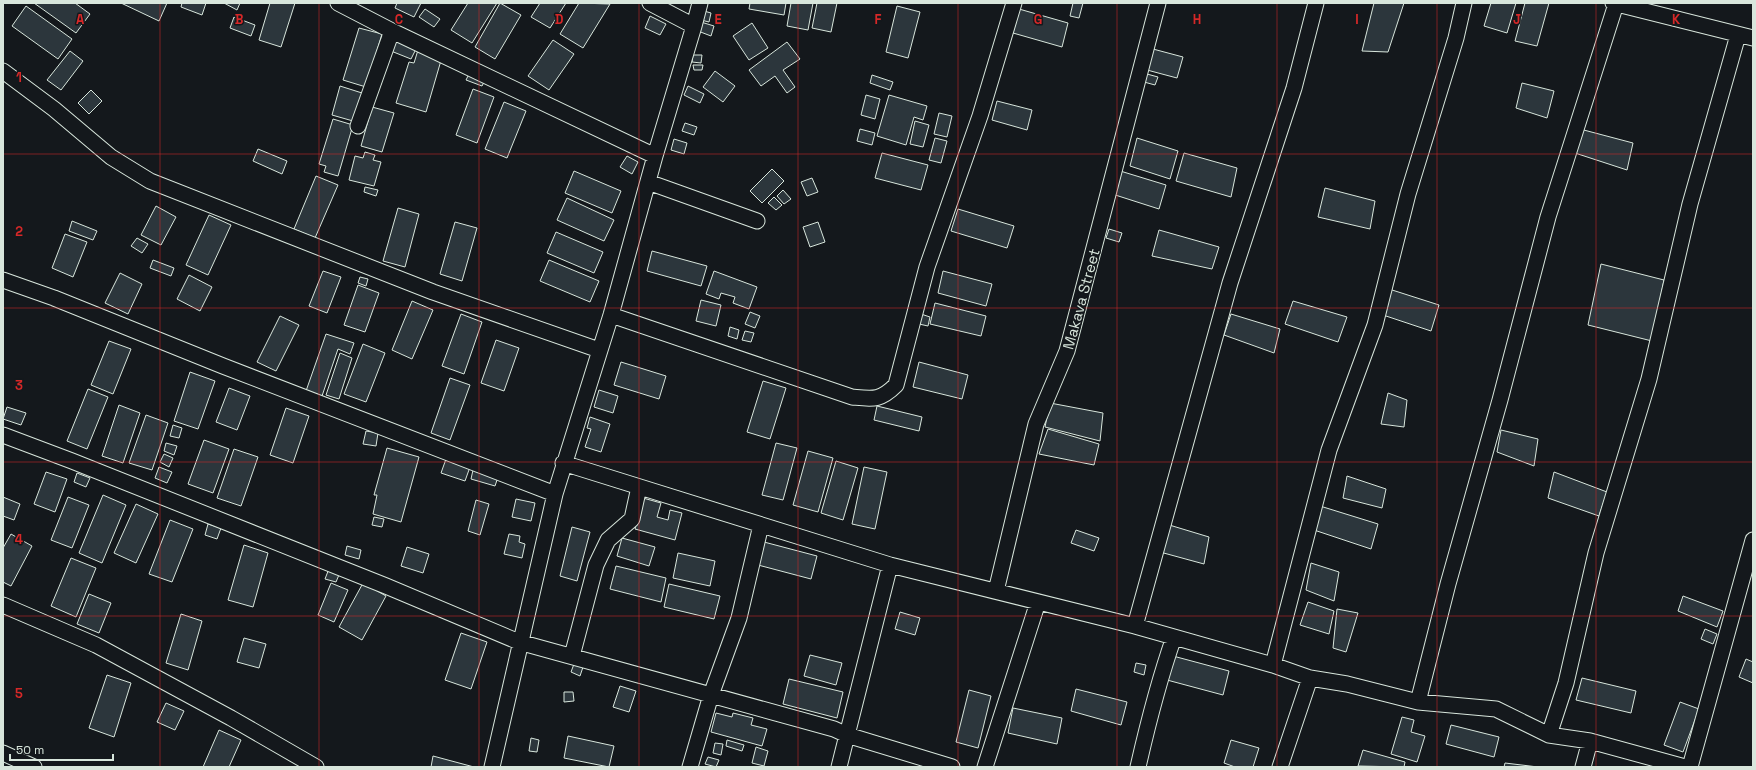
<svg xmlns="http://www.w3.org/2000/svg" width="1756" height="770" viewBox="0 0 1756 770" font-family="'Space Grotesk',sans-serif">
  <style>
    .building { fill: #2c363c; stroke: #d8e6dc }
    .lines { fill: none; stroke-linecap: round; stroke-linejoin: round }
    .minor-casing { stroke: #d8e6dc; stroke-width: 17 }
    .minor { stroke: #14181c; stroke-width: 15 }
    .grid { fill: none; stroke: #d62828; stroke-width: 1; stroke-opacity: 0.55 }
    .labels { text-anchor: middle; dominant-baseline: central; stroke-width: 3; stroke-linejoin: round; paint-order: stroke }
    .street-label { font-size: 15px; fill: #d8e6dc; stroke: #14181c }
    .grid-label { font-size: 13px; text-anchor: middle; font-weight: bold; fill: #d62828; stroke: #14181c; stroke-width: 3; stroke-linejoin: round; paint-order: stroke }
  </style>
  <rect width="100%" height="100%" fill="#14181c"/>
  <path class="building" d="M34,3H75L90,14L76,33Z
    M121,3H167L159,21Z
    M182,3H206L202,15L181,7Z
    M224,3H240L237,10Z
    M270,3H295L281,47L259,40Z
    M397,3H421L414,17L395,8Z
    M468,3H497L472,43L451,30Z
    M500,3L521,15L495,59L475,47Z
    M540,3H566L550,28L531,17Z
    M579,3L610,4L583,48L560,34Z
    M750,3H786L784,15L749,9Z
    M791,3H813L808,30L787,26Z
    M817,3H837L831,32L812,28Z
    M1073,3H1083L1079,18L1070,16Z
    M1374,3H1404L1388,52L1362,51Z
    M1491,3H1516L1507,33L1484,26Z
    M1525,3H1549L1537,46L1515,41Z
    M26,6L72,39L58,59L12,26Z
    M897,6L920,12L908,58L886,52Z
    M425,9L440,19L434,27L419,17Z
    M1019,9L1068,23L1062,47L1013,33Z
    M704,11L711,13L709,22L701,20Z
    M650,16L666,24L660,35L645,28Z
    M234,17L255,25L251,36L230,28Z
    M701,22L714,26L711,36L698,31Z
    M752,23L768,48L749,60L733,36Z
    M359,28L382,34L366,87L343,80Z
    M396,40L416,49L411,59L391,51Z
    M553,40L574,54L549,90L528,76Z
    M787,42L800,59L783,70L795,87L787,93L775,76L761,86L749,70Z
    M1153,49L1183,57L1177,78L1147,70Z
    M418,50L442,57L426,112L396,103L409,62L414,63Z
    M70,51L83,61L61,90L47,80Z
    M693,55H702L701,63L692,62Z
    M693,65H703L702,70H694Z
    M715,71L735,86L723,102L703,87Z
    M469,74L485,80L482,86L466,80Z
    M1147,74L1158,77L1155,85L1144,82Z
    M872,75L893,82L890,90L870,83Z
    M1522,83L1554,91L1547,118L1516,108Z
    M340,86L362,93L353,121L332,115Z
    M688,86L704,94L700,103L684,95Z
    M473,89L494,97L477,143L456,135Z
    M91,90L102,101L89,114L78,103Z
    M866,95L880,99L875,119L861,115Z
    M889,95L927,106L923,120L914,117L906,145L877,136Z
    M997,101L1032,110L1027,130L992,120Z
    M504,102L526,111L507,158L485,149Z
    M372,107L394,113L382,152L361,146Z
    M939,113L952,116L947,137L934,134Z
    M333,119L353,125L338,176L324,172L326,166L319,164Z
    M915,121L929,125L923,147L910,144Z
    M685,123L697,127L694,135L682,131Z
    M860,129L875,133L872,145L857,141Z
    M1580,129L1633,143L1627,170L1575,153Z
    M935,138L947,141L941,163L929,160Z
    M1137,138L1178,151L1170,179L1130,166Z
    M674,139L687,143L684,154L671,150Z
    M258,149L287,161L282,174L253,161Z
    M365,152L375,155L373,160L381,162L374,186L349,180L355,156L363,158Z
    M882,153L928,165L921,190L875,178Z
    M1184,153L1237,168L1231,197L1176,181Z
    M627,156L638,162L632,174L620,167Z
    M772,169L784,181L762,203L750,191Z
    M1117,170L1166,185L1159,209L1109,193Z
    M574,171L621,191L612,213L565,193Z
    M316,176L338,185L315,238L294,229Z
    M812,178L818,192L807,196L801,182Z
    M365,187L378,190L376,196L364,192Z
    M1325,188L1375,201L1370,229L1318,217Z
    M783,190L791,199L784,204L777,196Z
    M774,197L782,205L776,210L768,203Z
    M567,198L614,220L604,241L557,220Z
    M156,206L176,217L161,245L141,235Z
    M398,208L419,214L405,267L383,261Z
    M958,209L1014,226L1007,248L951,231Z
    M209,215L231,225L208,275L186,265Z
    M72,221L97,231L93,240L69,231Z
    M455,222L477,228L462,281L440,274Z
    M818,222L825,242L810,247L803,227Z
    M1109,229L1122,233L1119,242L1106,238Z
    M1159,230L1219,247L1212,269L1152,256Z
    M556,232L603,252L594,273L547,253Z
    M65,234L87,242L73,277L52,268Z
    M137,238L148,244L142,253L131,246Z
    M652,251L707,266L701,286L647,271Z
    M153,260L174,268L171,276L150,268Z
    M549,260L599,281L590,302L540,281Z
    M1601,264L1664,280L1652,341L1588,325Z
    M323,271L341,277L327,313L309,306Z
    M714,271L757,287L749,309L733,303L735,297L721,293L719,299L706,294Z
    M943,271L992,284L986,306L938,293Z
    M120,273L142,284L128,314L105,303Z
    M189,275L212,287L200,311L177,299Z
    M360,277L368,279L366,286L358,283Z
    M358,285L379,293L365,332L344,325Z
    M1389,289L1439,305L1431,331L1383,315Z
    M701,300L721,305L716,326L696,321Z
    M412,301L433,310L412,359L392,350Z
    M1293,301L1347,317L1338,342L1285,324Z
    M935,303L986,316L981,336L930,324Z
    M750,312L760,316L755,328L745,324Z
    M461,314L482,322L464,374L442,366Z
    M921,314L930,317L928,326L919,324Z
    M1231,314L1280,329L1274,353L1224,335Z
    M280,316L299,325L276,371L257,362Z
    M730,327L739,330L737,339L728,336Z
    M745,331L754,333L751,342L742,340Z
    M326,334L354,343L350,354L338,349L322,396L306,391Z
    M496,340L519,348L504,391L481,383Z
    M109,341L131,349L113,394L91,385Z
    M363,344L385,353L366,402L344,394Z
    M340,353L352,358L339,399L326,395Z
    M621,362L666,376L659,399L614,385Z
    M919,362L968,375L962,399L913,387Z
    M190,372L215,381L198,429L174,421Z
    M450,378L470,385L450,440L431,433Z
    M763,381L786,388L770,439L747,432Z
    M229,388L250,396L237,430L216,422Z
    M88,389L108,397L87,449L67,441Z
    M599,390L618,396L613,413L594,407Z
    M1388,393L1407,400L1404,427L1381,424Z
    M1050,403L1103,413L1100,441L1045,427Z
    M119,405L140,413L123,463L102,456Z
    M877,406L922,417L919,431L874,420Z
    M7,407L26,413L21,425L3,419Z
    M286,408L309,416L293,463L270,455Z
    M146,415L168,423L152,470L129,463Z
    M590,417L610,424L601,452L585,447L591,429L587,428Z
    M173,425L182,428L179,438L170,436Z
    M1048,429L1099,444L1094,465L1039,454Z
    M1501,430L1538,439L1534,466L1497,452Z
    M366,431L378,433L376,446L363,444Z
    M204,440L229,449L213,493L188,484Z
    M166,443L177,446L174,455L164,451Z
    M776,443L797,448L783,500L762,495Z
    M387,448L419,457L401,522L373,514L377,495H374Z
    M234,449L258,457L241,506L217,498Z
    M808,451L833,458L818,512L793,505Z
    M164,454L173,458L169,467L160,462Z
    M446,459L470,467L465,481L441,473Z
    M836,461L858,468L843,520L821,513Z
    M159,467L172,472L167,483L155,478Z
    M864,467L887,472L875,529L852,524Z
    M473,470L498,477L495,486L471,479Z
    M46,472L67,479L55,512L34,504Z
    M1554,472L1607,492L1599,516L1548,498Z
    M77,473L90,478L86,487L74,482Z
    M1347,476L1386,489L1382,508L1343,498Z
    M103,495L126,505L102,563L79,553Z
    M3,497L20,504L14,520L3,516Z
    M68,497L89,505L72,548L51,540Z
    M643,498L661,503L657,517L668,520L670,510L682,513L675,540L635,529Z
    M516,499L535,503L531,521L512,517Z
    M476,500L489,504L480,535L468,531Z
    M136,504L158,514L136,563L114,553Z
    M1320,506L1378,524L1371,549L1311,529Z
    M374,517L384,519L382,527L372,525Z
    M170,520L193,529L172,582L149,574Z
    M208,524L221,528L217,539L205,535Z
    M1166,524L1209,537L1204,564L1160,552Z
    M572,527L590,532L577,581L560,576Z
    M1076,530L1099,538L1094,551L1071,543Z
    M11,534L32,546L11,586L3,582V548Z
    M509,534L520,536L519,542L525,544L522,558L504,554Z
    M622,538L655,547L649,566L617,556Z
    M764,542L817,556L811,579L758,565Z
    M244,545L268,553L253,607L228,600Z
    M347,546L361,550L359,559L345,555Z
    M407,547L429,554L423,573L401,566Z
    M678,553L715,561L710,586L673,578Z
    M71,558L96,568L76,617L51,606Z
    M1311,563L1339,572L1334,601L1306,590Z
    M330,566L341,570L336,582L325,579Z
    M616,566L666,578L661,602L610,589Z
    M331,583L348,590L334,622L318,615Z
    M363,583L386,596L362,640L339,627Z
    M669,584L720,596L714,619L664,607Z
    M89,594L111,603L99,633L77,624Z
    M1683,596L1723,611L1717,627L1678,611Z
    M1308,602L1334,611L1329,634L1300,625Z
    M1337,609L1358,613L1346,652L1333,648Z
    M900,612L920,618L915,635L895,629Z
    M181,614L202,621L188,670L166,663Z
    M1705,629L1717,634L1713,644L1701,639Z
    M461,633L487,642L471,689L445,680Z
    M244,638L266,644L259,668L237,662Z
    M810,655L842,663L836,685L804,676Z
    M1173,656L1229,671L1223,695L1167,680Z
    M1746,659L1753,662V683L1739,677Z
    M1136,663L1146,665L1144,675L1134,672Z
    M574,664L583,667L580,676L571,672Z
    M107,675L131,683L114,737L89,728Z
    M1582,678L1636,691L1631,713L1576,700Z
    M789,679L843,692L837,718L783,704Z
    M620,686L636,691L629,712L613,707Z
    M1076,689L1127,702L1121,725L1071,711Z
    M969,690L991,696L978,748L956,742Z
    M564,692H573L574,701L564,702Z
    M1680,702L1699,709L1683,752L1664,745Z
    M166,703L184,711L175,730L157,722Z
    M1013,708L1062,718L1057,744L1008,733Z
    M716,713L732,717L733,713L753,718L751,725L767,729L762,746L711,732Z
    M1402,717L1414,720L1411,732L1425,736L1417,762L1391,754Z
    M1451,725L1499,737L1494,757L1446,744Z
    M219,730L241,740L229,767H203Z
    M568,736L614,746L609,767L564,758Z
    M531,738L539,740L537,752L529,751Z
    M727,740L744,745L742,751L726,746Z
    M1231,740L1259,748L1253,767H1235L1224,763Z
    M715,743L723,744L721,755L713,753Z
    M756,747L768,751L764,766L752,763Z
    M1363,750L1405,762L1404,767L1358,766Z
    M433,756L474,767H431Z
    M708,757L719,760L716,767L705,764Z
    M1505,763L1538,767H1504Z"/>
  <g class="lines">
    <defs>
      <path id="minor" d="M338,3L392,31L655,156
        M650,3L694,26
        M1613,3L1753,38
        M3,71L54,109L111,157L150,181L433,292L599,350
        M358,126L392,31
        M648,182L757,221
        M3,280L54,298L223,366L555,494
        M611,315L852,397C873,399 880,401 896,385L927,267L980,116L1014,3
        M3,435L72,461L386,586L519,642L834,729L847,735L890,565
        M563,463L890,565L1135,626L1273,665L1310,678L1347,684L1418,702L1496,709L1549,735L1590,741L1685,767
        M996,591L1036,424L1067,351L1158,3
        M3,605L96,645L231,718L316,767
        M1135,626L1230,283L1294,88L1316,3
        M572,656L596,565L608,540L632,519L639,487
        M1273,665L1329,450L1375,325L1408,194L1456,38L1464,3
        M1418,702L1448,584L1500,400L1548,217L1616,4
        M1549,735L1566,683L1596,553L1649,379L1690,204L1738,35
        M3,753L34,767
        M492,767L555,494L611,315L655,156L694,26L700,3
        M690,767L711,695L739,618L761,525
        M839,767L847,735L952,767
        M985,767L1038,602
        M1138,767C1148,723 1159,680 1174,637
        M1280,767L1310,678
        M1583,767L1590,741
        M1690,767L1753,540"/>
    </defs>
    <use href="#minor" class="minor-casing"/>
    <use href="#minor" class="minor"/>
  </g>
  <path class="grid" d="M160,3V767M319,3V767M479,3V767M639,3V767M798,3V767M958,3V767M1117,3V767M1277,3V767M1437,3V767M1596,3V767M3,154H1753M3,308H1753M3,462H1753M3,616H1753"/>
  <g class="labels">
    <g class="street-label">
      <text transform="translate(1081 299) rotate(-75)">Makava Street</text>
    </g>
  </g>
  <g class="grid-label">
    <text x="80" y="24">A</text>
    <text x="239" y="24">B</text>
    <text x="399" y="24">C</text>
    <text x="559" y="24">D</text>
    <text x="718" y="24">E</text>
    <text x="878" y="24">F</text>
    <text x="1038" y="24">G</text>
    <text x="1197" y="24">H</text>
    <text x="1357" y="24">I</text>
    <text x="1517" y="24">J</text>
    <text x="1676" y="24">K</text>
    <text x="19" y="82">1</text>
    <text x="19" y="236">2</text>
    <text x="19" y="390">3</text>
    <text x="19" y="544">4</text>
    <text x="19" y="698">5</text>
  </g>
  <rect width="1756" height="770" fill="none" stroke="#d8e6dc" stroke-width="8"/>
  <path d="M10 754v6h103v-6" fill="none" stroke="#d8e6dc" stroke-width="2"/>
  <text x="16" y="754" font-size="12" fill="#d8e6dc" stroke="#14181c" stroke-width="3" paint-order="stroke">50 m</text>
</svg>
